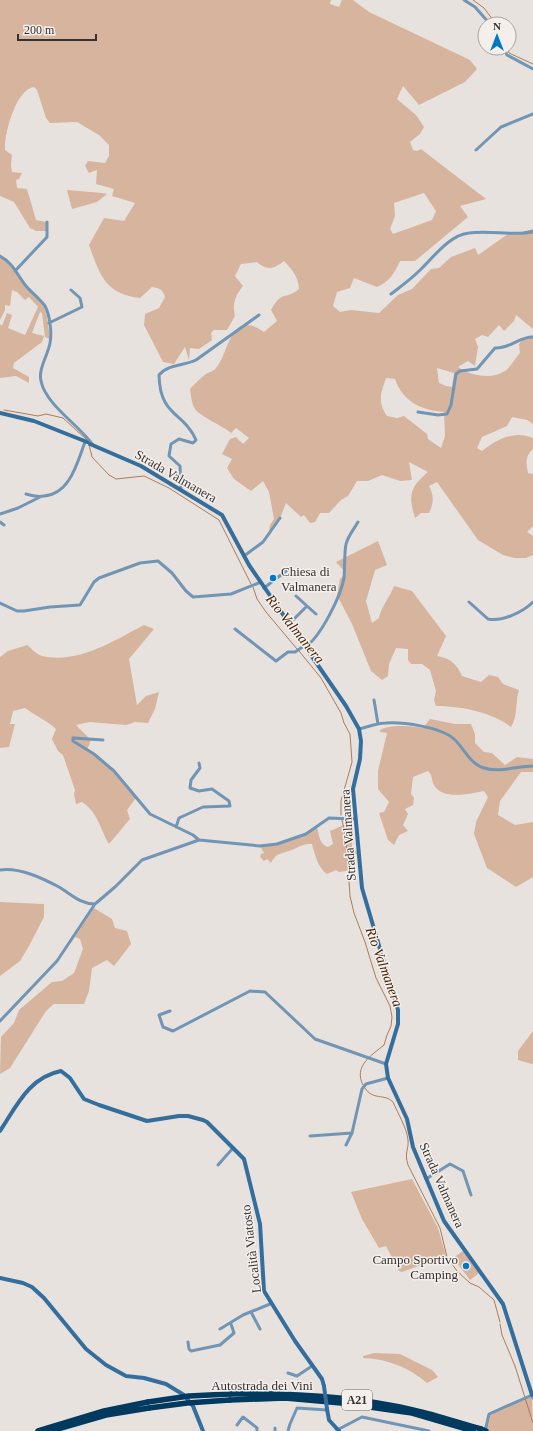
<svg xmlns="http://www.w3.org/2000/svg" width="533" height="1431" viewBox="0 0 533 1431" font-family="'Times New Roman',serif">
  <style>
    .green { fill: #d6b49d; fill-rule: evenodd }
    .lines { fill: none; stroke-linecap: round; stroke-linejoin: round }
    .stream { stroke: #ae7b57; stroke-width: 1 }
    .street { stroke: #7095b5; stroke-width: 3 }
    .secondary { stroke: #346e9d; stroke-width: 4 }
    .highway { stroke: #01395f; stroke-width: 5.5 }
    .secondary-bridge { stroke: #346e9d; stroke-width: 4 }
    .highway-bridge { stroke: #01395f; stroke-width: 5.5 }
    .poi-dot { fill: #0079c2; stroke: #f5efeb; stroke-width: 1.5 }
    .labels { text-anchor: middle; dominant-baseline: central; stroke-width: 3; stroke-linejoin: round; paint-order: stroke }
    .shield { fill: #f5efeb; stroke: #6e6a68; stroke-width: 1 }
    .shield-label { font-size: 12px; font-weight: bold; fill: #343130 }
    .street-label { font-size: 13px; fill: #343130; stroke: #f5efeb }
    .poi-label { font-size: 13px; fill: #343130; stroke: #f5efeb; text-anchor: start }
    .water-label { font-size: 14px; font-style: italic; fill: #452305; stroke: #f5efeb }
  </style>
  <rect width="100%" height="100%" fill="#e8e2de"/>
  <path class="green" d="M0,0H331L330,4L339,7L342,0H353L369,12L470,60L477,69L465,82L419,105L403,86L397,99L416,115L424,127L420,134L410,142L413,150L417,151L421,149L486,199L460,206L468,217L415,261H400C394,274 390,281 377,287L354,278L350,288L337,292L333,306L340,312L351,310L379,313L398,295L412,289L431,269L439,268L451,257L475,248L478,255L508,234L533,232V329L516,315L514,321L504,331L499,325L488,337L482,335L475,339L478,347L475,366L468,361L458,367C468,375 491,380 503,372C510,369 515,358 520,353L519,344L525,337H533V424L527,420L512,417L507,426L482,437L477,448L482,451C497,439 514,430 533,438V449C525,456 526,463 528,473L533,474V526L527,532L533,536V555L526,558H514L503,555L478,540L437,482L429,486C434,496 434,503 429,513H421L415,518C408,495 410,487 428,472L409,462L412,480L400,481L382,475L368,481H357L348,496L341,500L329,513H320L315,522L310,523L304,515L301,517L286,503L280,518L269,533L270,525L274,519L269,492L263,481L251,491L234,479L227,468L232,459L222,454L230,439L236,437L243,444L249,438L236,428L231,433C221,424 196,416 193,405C191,400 191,394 190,389C195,384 200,378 206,374C209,372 214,371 216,368C230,351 230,308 264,332L277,321L271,310C283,289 284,301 299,289C298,276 293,271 284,261C274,269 267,271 257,262L241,264L235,276L243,286C235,296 232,304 235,316L227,330H214L211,333L212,340L199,349L190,348L189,360L185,347L174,364L163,362L144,325L145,314L159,308L165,297C163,290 160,288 152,287L140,298C105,294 100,275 89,245L104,218L124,221L135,203L112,196L114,189L96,184L97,170L89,173L85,166L88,161L105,163L109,156V145L99,135L77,122L50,123L46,118L37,90L34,87C16,89 4,134 5,150L12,155L11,165L12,172L22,173L19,179L16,180L17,188L27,189L36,220L46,222V231H36L30,228L14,202L0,196ZM424,193L436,211L432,220L393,234L390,229L395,216L394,203ZM437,368L454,373L452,387L446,386L439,383ZM386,378L395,379C403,402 421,410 444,412L445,436L441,448L428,439L427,434L404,416L397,418L387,416C377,402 381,393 386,378Z
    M67,190L102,193L107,194L97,202L72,209Z
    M0,257L5,260L44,307L47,316L50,339L45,337L42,313L40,312L32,333L44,336L42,342L14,363L13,368L29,377V383L16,376L0,378V324L2,326L7,313L12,315L8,328L25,335L38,307L29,297L25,300L17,292L12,290L10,306L5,305V310L0,320Z
    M378,541L387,565L375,570L366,601L372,623L379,618C380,609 390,597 394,586L412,591L446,636L437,656C450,658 457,664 462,676L481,682L489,675L498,677L503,684L519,690C515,703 518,716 511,727C492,712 460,706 436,706L434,700L436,691L430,670L422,664H411L408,660V649L396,648L389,664L388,676L382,680L371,671L352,624L337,595L340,579L346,573L336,562Z
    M144,625L154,629L129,659L137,705L146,696L159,692L155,709L148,723L135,722L126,725L90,722L76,725L91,740L87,750L106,764L136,798L127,810L130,819L109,844C100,829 98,812 82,802L76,804L74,794L75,790L63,755L58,751L52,739L56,729C46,720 36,716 25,708L13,711L10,724H15L9,747L0,748V657L8,651L27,645C31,648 37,655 42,656C79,664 113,641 144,625Z
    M430,719L455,724H471L475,734V743L484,752L492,753L505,765L517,757L533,759V772H521L500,801L498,815L515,825L533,822V877L516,887L487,868L474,834L476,822L488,797L484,791C470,794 442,800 434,785C431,780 433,776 428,771L413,777L411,794L414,798L413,805L405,809L408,814L403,825L408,831L399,835L394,845L388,840L379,813L384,812L389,802L378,789V771L387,733L380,732V730C389,724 413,726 423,728Z
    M344,825C351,831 352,841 352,849L357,851L358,854L352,855V870L339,872L336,870L327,874C318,868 315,855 312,844C303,844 301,846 294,849C284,854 277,851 271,863L267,859L264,861L260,857L261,854L264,853L260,846C284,844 296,839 316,826C320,833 318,844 328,847L333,844L330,831Z
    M0,902L44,904V917L29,946L20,961L0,976Z
    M94,908L112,919L115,928L127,931L131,944L114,966L107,960L92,968L89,991L84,1004H54L46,1011L10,1068L0,1074L1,1037L14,1023L19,1010L52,982L62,981L74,973L83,949L80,939L75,937Z
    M533,1031V1063L532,1064L518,1060V1051Z
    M412,1179L438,1228L446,1256L402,1272L399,1271L386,1246L379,1248L362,1219L351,1192Z
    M463,1251L479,1273L470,1280L453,1258Z
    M374,1353L400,1354L432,1370L438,1377L427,1383C408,1367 388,1359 363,1358V1356Z
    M532,1395L533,1431H485L489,1414Z"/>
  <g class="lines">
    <path class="stream" d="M473,0L484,8L496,24
      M508,48L509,53L533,64
      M524,232L533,230
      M4,410L38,416L46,414L63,418L87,440
      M89,445L92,457L109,475L116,479L144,476L169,488L219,520L251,584
      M253,587L257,599L266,612L297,649
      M299,651L321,678L341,713L344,723L350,734L352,762L341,801V815
      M342,820L346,839L350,896L354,913L365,942L376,978L390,1006L392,1017L391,1026L387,1035L384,1045C372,1055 353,1066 363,1085
      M365,1088C373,1101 384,1093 393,1102C398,1114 407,1128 408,1140C409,1150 404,1152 408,1165L440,1228L447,1257L457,1271L470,1283L479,1287L494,1300L500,1322
      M500,1324L502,1335L515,1366L533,1423"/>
    <path class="street" d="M464,0L475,7L490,24
      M504,48L507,55L533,69
      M476,150L501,127L533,114
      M0,256C12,262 18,276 26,286C32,293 40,299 45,306C50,315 52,333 50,343C48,355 38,369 41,381C46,405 79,425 93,445
      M15,271L47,237V222
      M391,294C400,287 410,280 419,271C433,258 449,235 469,233C490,230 512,236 533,232
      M49,323L82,307L80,298L71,290
      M418,412L438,415L447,414L451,405L456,374L460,371L477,369L495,348C510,349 518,337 533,337
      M181,490L180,466L169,456L171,444L179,439L193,443L196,440C183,411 160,417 159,375C168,364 184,366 196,360L259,315
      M26,494C32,496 38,497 44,496C70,494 77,463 85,442
      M0,514L18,508L40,497
      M0,522L4,525
      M244,556L263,542L280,518
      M264,588L290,568
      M469,602L488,619C502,622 523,612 533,602
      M0,603L17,611H24L50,607L80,605L94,582L99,578L140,563L158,561L172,573L186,591L193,597L231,594L261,582
      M307,606L316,614
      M289,624L307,606L296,596
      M235,629L276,661L288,652H295L304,646
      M305,647C320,638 341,596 344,578C345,567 344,555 346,544C348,536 354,529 358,522
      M374,700L378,724
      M359,729C368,727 377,723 386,723C403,722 441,727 454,739C464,748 470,764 484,768C499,773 518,766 533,766
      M103,740L73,738V741L94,754L114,771L150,814L193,835L199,840
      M176,827L179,818L203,807L230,806L229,801L212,789L199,791L190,788L191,780L200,768L199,763
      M0,870C19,867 42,878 59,887C71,894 80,904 95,904
      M170,1011L159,1015L163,1027L173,1031L250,991L265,992L315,1039L386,1064
      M0,1021L57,961L95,904L115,887L142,860L199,840L260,846L277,844L306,834L329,818L354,819
      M310,1136L352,1133L362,1089L366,1084L388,1078
      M346,1145L352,1133
      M218,1165L233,1148
      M426,1179L450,1164L463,1171L471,1195
      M251,1312L260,1329
      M220,1329L243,1315L270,1304
      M188,1342L189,1349L191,1351L220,1345L234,1333L231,1324
      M288,1373L297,1376L312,1366
      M237,1425L243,1417L257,1428V1431
      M275,1428V1431
      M337,1430L362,1417L429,1431
      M288,1431L290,1424L297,1408L327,1410
      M485,1431L489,1414L532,1395L533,1398"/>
    <path class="secondary" d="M0,413L34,421L87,442
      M90,444L141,466L222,515L249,565L346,706L359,729L361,741L360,759L353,789L362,888L398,1010V1024L386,1064L388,1078L407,1119L413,1147L444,1221L503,1304L532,1395
      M0,1131C16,1107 29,1077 61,1071L70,1078L84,1099L99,1105L147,1121L179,1116H188L203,1120L207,1122L244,1159L260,1224L264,1291L295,1341L322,1379L324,1386
      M0,1278L23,1283L32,1287L44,1298L86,1349L106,1365L126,1376L144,1378L166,1384L184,1395L193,1406L203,1431
      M327,1409L329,1420L339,1431"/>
    <path class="highway" d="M230,1394C292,1393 353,1396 413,1410C436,1415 459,1423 481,1429
      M230,1400L285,1398L341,1403L412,1413L473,1431
      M38,1431L104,1411L148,1402
      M51,1431L106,1415L149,1408"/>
    <path class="secondary-bridge" d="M324,1386L327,1409"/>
    <path class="highway-bridge" d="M148,1402L189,1396L230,1394
      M149,1408L187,1403L230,1400
      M481,1429L486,1431"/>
  </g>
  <g class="poi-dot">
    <circle cx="273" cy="578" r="4"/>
    <circle cx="466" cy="1266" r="4"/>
  </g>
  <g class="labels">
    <rect class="shield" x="342" y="1390" width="30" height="20" rx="3"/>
    <g class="shield-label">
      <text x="357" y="1400">A21</text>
    </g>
    <g class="street-label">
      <text transform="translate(176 476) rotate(30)">Strada Valmanera</text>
      <text transform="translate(348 835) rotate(-94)">Strada Valmanera</text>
      <text transform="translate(442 1185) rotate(66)">Strada Valmanera</text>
      <text transform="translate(251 1249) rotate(-97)">Località Viatosto</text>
      <text x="262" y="1385">Autostrada dei Vini</text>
    </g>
    <g class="poi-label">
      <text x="281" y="571">Chiesa di<tspan x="281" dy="15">Valmanera</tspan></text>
      <text x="458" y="1259" text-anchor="end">Campo Sportivo<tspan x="458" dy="15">Camping</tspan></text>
    </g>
    <g class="water-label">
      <text transform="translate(295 629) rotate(51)">Rio Valmanera</text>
      <text transform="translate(384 967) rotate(70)">Rio Valmanera</text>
    </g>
  </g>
  <g transform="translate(497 36)"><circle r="19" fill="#f5efeb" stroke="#a8a3a0"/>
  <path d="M0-3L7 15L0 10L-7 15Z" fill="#0079c2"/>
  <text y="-6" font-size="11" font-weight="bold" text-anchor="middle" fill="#343130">N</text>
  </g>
  <path d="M18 34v6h78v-6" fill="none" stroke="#343130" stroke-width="2"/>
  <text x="24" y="34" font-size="12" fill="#343130" stroke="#f5efeb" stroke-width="3" paint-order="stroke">200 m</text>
</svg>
